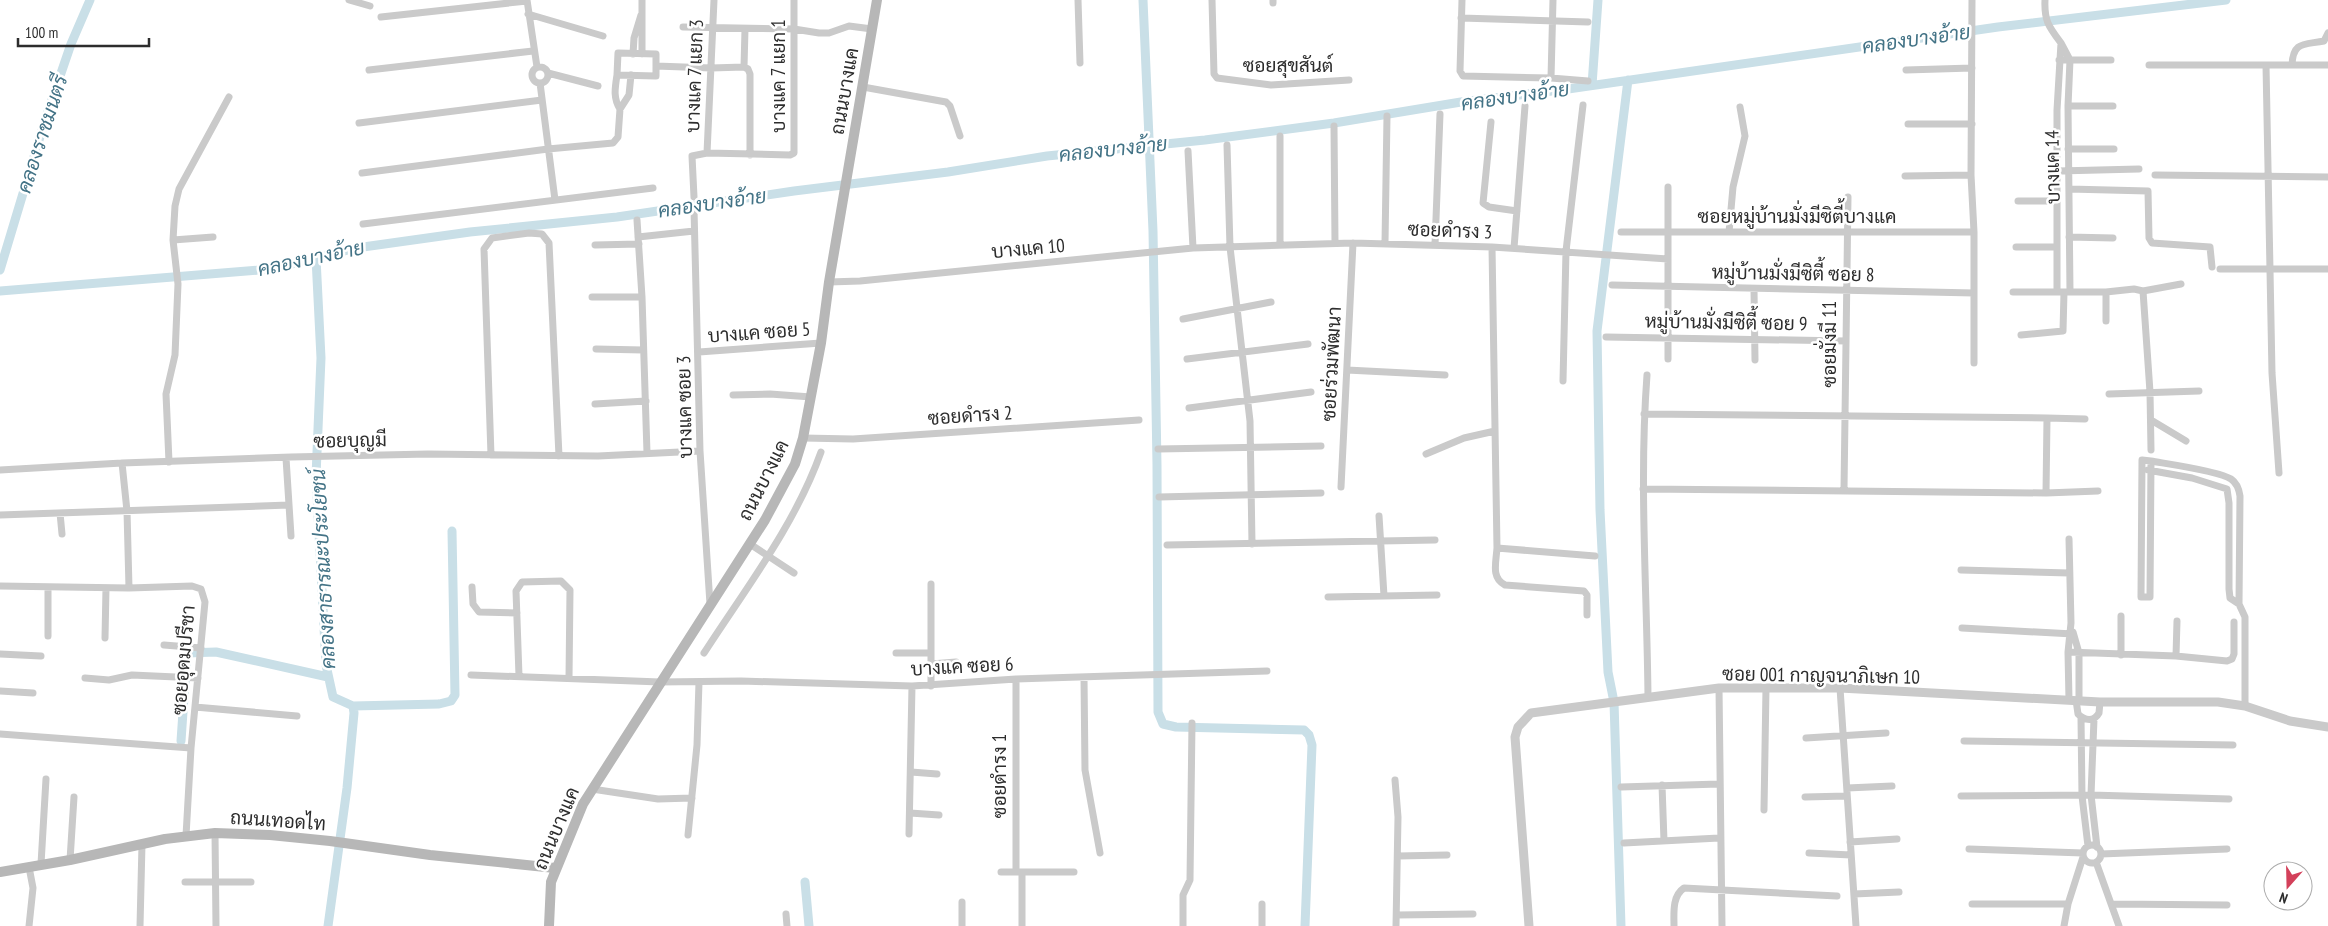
<svg xmlns="http://www.w3.org/2000/svg" width="2328" height="926" viewBox="0 0 2328 926" font-family="'PT Sans Narrow',Sarabun,sans-serif">
  <style>
    .lines { fill: none; stroke-linecap: round; stroke-linejoin: round }
    .canal { stroke: #c9dfe7; stroke-width: 9 }
    .minor { stroke: #cacaca; stroke-width: 7 }
    .tertiary { stroke: #cacaca; stroke-width: 9 }
    .secondary { stroke: #b7b7b7; stroke-width: 10 }
    .labels { text-anchor: middle; dominant-baseline: central; stroke-width: 5; stroke-linejoin: round; paint-order: stroke }
    .street-label { font-size: 19px; fill: #2d2d2d; stroke: #fff }
    .water-label { font-size: 20px; font-style: italic; fill: #437386; stroke: #fff }
  </style>
  <rect width="100%" height="100%" fill="#fff"/>
  <g class="lines">
    <path class="canal" d="M1143,0L1153,231L1157,465L1158,712L1163,724L1176,727L1304,730L1309,735L1312,745L1305,926
      M1592,85L1598,0
      M316,258L321,358L316,476L326,665L333,697L353,706L354,713L347,788L328,926
      M0,270L46,117L71,44L90,0
      M0,291L272,269L356,248L470,232L617,217L794,191L948,172L1047,156L1205,140L1334,123L1461,102L1568,89L1998,27L2226,0
      M353,706L439,704L451,701L455,695L452,531
      M181,741L187,653L216,652L328,677
      M805,882L809,926
      M1621,926L1614,702L1608,672L1600,510L1597,331L1628,80"/>
    <path class="minor" d="M349,0L370,6
      M527,0L537,67
      M642,0V54
      M1078,0L1080,63
      M1212,0L1214,74L1217,78L1271,85L1349,80
      M1273,0V3
      M1462,0L1460,71L1463,76L1551,78L1588,81
      M1972,0L1971,175L1974,232V363
      M2045,0C2044,21 2049,27 2061,43
      M528,14L603,36
      M381,17L527,1
      M1461,18L1588,22
      M683,27L794,29L819,33H829L849,26L872,29
      M745,29L744,67L748,69L750,74V155
      M618,53L656,54V76L617,75Z
      M633,54L634,38L641,15
      M2059,60H2111
      M2149,65H2328
      M2266,65L2272,373L2279,473
      M2292,65C2293,41 2304,45 2324,41L2328,33
      M656,66L711,68L744,67
      M532 75a8 8 0 1 1 16 0a8 8 0 1 1-16 0Z
      M369,70L533,51
      M1906,70L1972,68
      M548,73L598,86
      M617,75C615,88 613,98 620,109L629,95L631,75
      M1551,78L1553,0
      M540,83L555,200
      M863,87L946,102L950,106L960,136
      M2068,106H2113
      M1491,122L1483,203L1489,207L1517,211
      M359,123L542,100
      M1908,124H1972
      M1334,126L1335,243
      M1280,136V245
      M1227,145L1230,247L1250,421L1252,544
      M2068,149H2114
      M1188,151L1193,248
      M707,153L714,0
      M2058,171L2139,169
      M362,173L548,149L613,143L618,137L620,109
      M2155,175L2328,177
      M1905,176L1971,175
      M2069,189L2148,191L2149,238L2152,243L2210,247L2212,267
      M694,197L692,156L707,153L790,155L794,153V0
      M2018,201H2057
      M694,209L700,451L710,604
      M637,220L642,297L647,453
      M363,224L653,188
      M1621,232H1974
      M1729,232L1733,187L1745,136L1740,107
      M638,237L694,231
      M2069,237L2113,238
      M173,240L213,237
      M1385,243L1387,116
      M595,245L639,244
      M1435,245L1440,114
      M1492,247L1497,548C1496,563 1491,578 1505,585L1584,591L1587,595V615
      M2016,247H2057
      M1514,248L1525,106
      M2220,269H2328
      M829,282L860,281L1193,248L1353,243L1492,247L1668,259
      M1612,285L1974,293
      M1754,289L1755,360
      M2143,291L2181,284
      M2013,292H2106L2134,289L2143,291L2150,392L2151,450
      M2057,292V110L2061,43L2070,60L2068,106L2070,292
      M2106,292V321
      M592,297H642
      M1183,319L1271,302
      M2021,335L2063,331L2064,292
      M1606,337L1846,341
      M596,349L643,350
      M699,352L821,343
      M1187,359L1308,344
      M1668,359V187
      M1347,370L1445,375
      M1647,375C1639,482 1647,590 1648,697
      M1563,381L1566,251L1583,105
      M2109,394L2199,391
      M733,395L770,394L811,397
      M595,404L646,401
      M1189,408L1311,392
      M1644,414L2047,418
      M2151,420L2186,441
      M803,438L853,439L1139,420
      M1158,449L1321,446
      M1426,454L1464,438L1495,431
      M491,455L484,249L492,238L529,233L542,234L549,243L559,456
      M286,458L291,536
      M2151,461L2150,597H2141L2142,460L2151,461C2168,464 2219,471 2231,479C2237,483 2239,489 2240,496L2239,604L2245,617V706
      M169,462L166,394L175,355L178,284L173,240L175,206L179,189L229,97
      M122,463L127,511L129,588
      M0,470L122,463L291,457L428,454L598,456L700,451
      M2148,470L2192,478L2227,489L2229,503V589L2230,598L2239,604
      M1341,487L1353,243
      M1643,489L2046,493L2098,491
      M1844,490L1848,197
      M2046,493L2047,418L2085,419
      M1159,497L1321,493
      M60,513L62,534
      M0,515L289,505
      M1379,516L1384,596
      M2069,539L2071,623L2068,652L2176,656L2227,661L2232,659L2234,654V622
      M750,544L794,573
      M1167,545L1435,540
      M1497,548L1595,556
      M1961,570L2069,573
      M0,586L129,588L192,586L201,589L205,602L191,748L186,836
      M472,587L473,604L479,612L517,613
      M1328,597L1437,595
      M2121,616V655
      M1962,628L2073,634
      M2073,632L2079,653V700
      M48,636V587
      M105,638L106,588
      M164,645L201,648
      M2068,652L2069,700
      M704,653C746,588 795,525 821,452
      M896,653H931
      M0,654L41,656
      M2176,656L2177,621
      M931,664L956,662
      M471,675L660,682L741,681L912,686L1016,679L1267,671
      M519,676L516,591L522,582L561,581L570,590L569,678
      M1084,677L1085,770L1100,853
      M85,678L109,680L132,675L198,678
      M931,686V584
      M1719,688L1722,926
      M1840,688L1856,926
      M0,691L33,693
      M2076,700L2078,714C2085,721 2094,722 2099,713L2100,702
      M195,707L297,716
      M2081,718L2082,796L2088,846
      M2094,719L2091,795L2097,847
      M0,734L191,748
      M1806,738L1886,733
      M1964,741L2233,745
      M911,772L937,774
      M1395,780L1398,817L1396,926
      M1662,785L1664,841
      M1621,787L1719,784
      M1847,788L1892,786
      M592,789L658,799L692,798
      M1961,796L2091,795L2229,799
      M1805,797L1847,796
      M1764,810L1766,688
      M910,813L939,815
      M215,833L216,926
      M909,834L912,686
      M688,835L697,745L699,682
      M1850,842L1897,839
      M1624,843L1719,838
      M2083 854a9 9 0 1 1 18 0a9 9 0 1 1-18 0Z
      M1969,849L2083,853
      M1809,853L1851,855
      M2101,854L2227,849
      M1398,856L1447,855
      M70,860L74,797
      M2096,862L2119,926
      M41,864L46,779
      M29,867L33,888L29,926
      M1001,872H1074
      M1016,872V679
      M185,882H251
      M1854,894L1899,892
      M962,902V926
      M1972,904H2068
      M2112,904L2227,905
      M786,914L787,926
      M1397,915L1473,914
      M140,926L142,844
      M1022,926V872
      M1183,926V895L1190,880L1192,723
      M1262,926V904
      M1674,926C1674,913 1672,896 1684,888L1837,896
      M2064,926L2068,904L2083,857"/>
    <path class="tertiary" d="M1529,926L1515,737L1518,727L1531,713L1719,688H1840L2100,702H2218L2245,706L2290,721L2328,727"/>
    <path class="secondary" d="M0,872L70,860L165,839L215,833L270,835L330,841L430,855L555,868
      M549,926L551,882L583,804L765,520L795,464L803,438L821,343L829,282L877,0"/>
  </g>
  <g class="labels">
    <g class="street-label">
      <text x="1288" y="65">ซอยสุขสันต์</text>
      <text transform="translate(694 76) rotate(-88)">บางแค 7 แยก 3</text>
      <text transform="translate(778 76) rotate(-90)">บางแค 7 แยก 1</text>
      <text transform="translate(844 91) rotate(-80)">ถนนบางแค</text>
      <text transform="translate(2052 167) rotate(-91)">บางแค 14</text>
      <text x="1797" y="216">ซอยหมู่บ้านมั่งมีซิตี้บางแค</text>
      <text transform="translate(1450 230) rotate(2)">ซอยดำรง 3</text>
      <text transform="translate(1028 248) rotate(-5)">บางแค 10</text>
      <text transform="translate(1793 273) rotate(1)">หมู่บ้านมั่งมีซิตี้ ซอย 8</text>
      <text transform="translate(1726 322) rotate(1)">หมู่บ้านมั่งมีซิตี้ ซอย 9</text>
      <text transform="translate(759 332) rotate(-4)">บางแค ซอย 5</text>
      <text transform="translate(1829 344) rotate(-90)">ซอยมั่งมี 11</text>
      <text transform="translate(1331 364) rotate(-87)">ซอยร่วมพัฒนา</text>
      <text transform="translate(684 407) rotate(-91)">บางแค ซอย 3</text>
      <text transform="translate(970 415) rotate(-4)">ซอยดำรง 2</text>
      <text transform="translate(350 440) rotate(-1)">ซอยบุญมี</text>
      <text transform="translate(763 480) rotate(-63)">ถนนบางแค</text>
      <text transform="translate(183 660) rotate(-85)">ซอยอุดมปรีชา</text>
      <text transform="translate(962 666) rotate(-3)">บางแค ซอย 6</text>
      <text transform="translate(1821 675) rotate(1)">ซอย 001 กาญจนาภิเษก 10</text>
      <text transform="translate(999 776) rotate(-90)">ซอยดำรง 1</text>
      <text transform="translate(278 820) rotate(4)">ถนนเทอดไท</text>
      <text transform="translate(556 828) rotate(-67)">ถนนบางแค</text>
    </g>
    <g class="water-label">
      <text transform="translate(1916 39) rotate(-8)">คลองบางอ้าย</text>
      <text transform="translate(1515 96) rotate(-8)">คลองบางอ้าย</text>
      <text transform="translate(42 134) rotate(-72)">คลองราชมนตรี</text>
      <text transform="translate(1113 149) rotate(-6)">คลองบางอ้าย</text>
      <text transform="translate(712 203) rotate(-8)">คลองบางอ้าย</text>
      <text transform="translate(311 258) rotate(-12)">คลองบางอ้าย</text>
      <text transform="translate(323 569) rotate(-93)">คลองสาธารณะประโยชน์</text>
    </g>
  </g>
  <g transform="translate(2288 886) rotate(200)"><circle r="24" fill="#ffffff" stroke="#ababab"/>
  <path d="M0-4L9 19L0 12L-9 19Z" fill="#d3405a"/>
  <text y="-8" font-size="14" font-weight="bold" text-anchor="middle" fill="#2d2d2d">N</text>
  </g>
  <path d="M18 38v8h131v-8" fill="none" stroke="#2d2d2d" stroke-width="2.5"/>
  <text x="25" y="38" font-size="15" fill="#2d2d2d" stroke="#ffffff" stroke-width="4" paint-order="stroke">100 m</text>
</svg>
